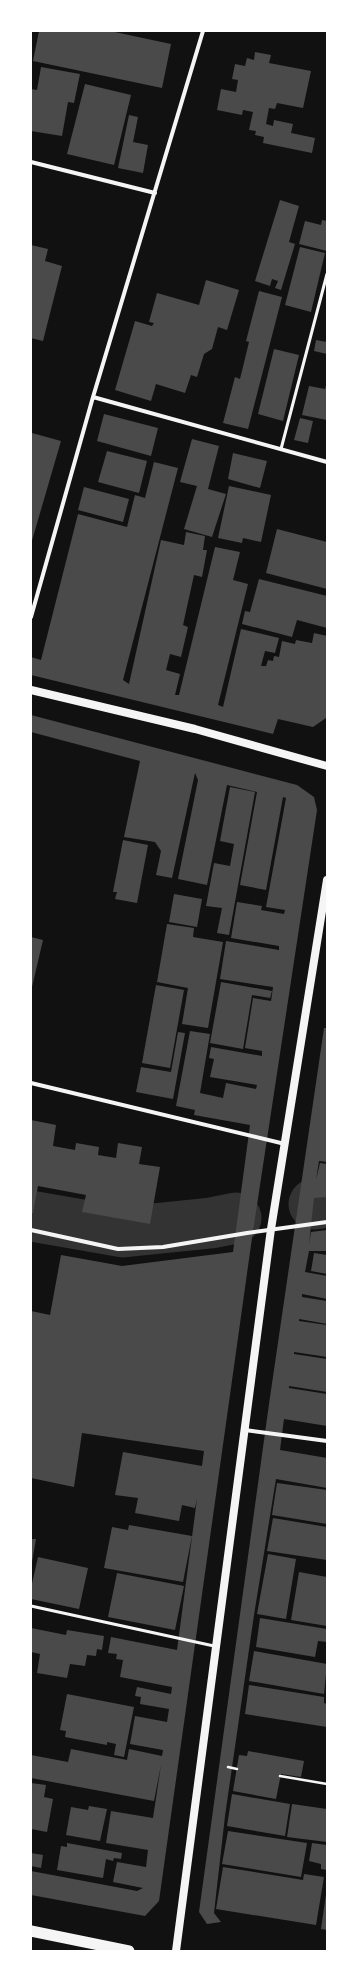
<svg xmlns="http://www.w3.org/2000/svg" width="358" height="1982" viewBox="0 0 358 1982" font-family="Figtree,sans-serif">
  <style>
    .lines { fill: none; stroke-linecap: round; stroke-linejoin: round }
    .river { stroke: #333; stroke-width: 51 }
    .building { fill: #4a4a4a }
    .path { stroke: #f5f5f5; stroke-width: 2.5 }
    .service { stroke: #f5f5f5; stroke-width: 3 }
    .minor { stroke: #f5f5f5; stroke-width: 4 }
    .secondary { stroke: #f5f5f5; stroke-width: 8 }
    .trunk { stroke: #f5f5f5; stroke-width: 11 }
  </style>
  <rect width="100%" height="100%" fill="#111"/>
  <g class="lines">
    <path class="river" d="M314,1204L327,1202
      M31,1216L123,1232L211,1223L236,1218"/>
  </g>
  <path class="building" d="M39,31H110L171,44L162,88L33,61Z
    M255,52L271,55L269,63L311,71L303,108L277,103L275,109L269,108L266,124L273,126L274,120L293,124L291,133L315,138L312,153L263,143L264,137L255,135L256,131L249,130L253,112L243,110L242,115L217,110L221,89L236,92L238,80L232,79L235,64L245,66L247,58L254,60Z
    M41,67L80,74L74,103L68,102L62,136L31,131V89L37,90Z
    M85,84L131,95L114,165L67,154Z
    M129,115L138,117L133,142L148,145L143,173L118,168Z
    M280,200L299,206L289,242L295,244L281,290L275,288L278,281L272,279L270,286L255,281Z
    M322,220L327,221V251L299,244L305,221L321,225Z
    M31,245L48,249L45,261L62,266L43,341L31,338Z
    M300,247L325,253L311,312L285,305Z
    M206,280L239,290L227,330L218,327L212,349L204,354L197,377L191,375L185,393L156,384L151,401L115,390L135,321L152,326L154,323L149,322L157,293L199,305Z
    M259,291L282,297L248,429L223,423L235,377L240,379L249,342L246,341Z
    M316,340L327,342V354L314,351Z
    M274,349L299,355L283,421L258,414Z
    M327,382V420L302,415L309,386L325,389Z
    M104,414L158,428L151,456L97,441Z
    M300,418L313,421L308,443L294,440Z
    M32,433L61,441L31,544V437Z
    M192,439L219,446L208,489L226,494L212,537L184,529L197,486L180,482Z
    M107,451L147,461L139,493L98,482Z
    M233,453L267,461L260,488L228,479Z
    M154,462L178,468L123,680L129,684L161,540L184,545L186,532L205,536L203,550H207L202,577L194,575L183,625L188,627L181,657L170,654L166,670L180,674L175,695H179L215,547L240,552L233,580L248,584L218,705L223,707L241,629L279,638L275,653L265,651L261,666H266L268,660L273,661L274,656L279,657L282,641L295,644L296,640L312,643L314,633L327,636L326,718L313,727L278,719L273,734L31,675V657L41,660L78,514L127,527L135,495L145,498Z
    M229,486L271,495L261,542L243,538L242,543L218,538Z
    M84,487L129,499L123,522L78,510Z
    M277,529L327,542V589L266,573Z
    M259,579L327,596V628L297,620L292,637L242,624L245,611L250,612Z
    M31,715L297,785L314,797L317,810L252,1238L159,1901L145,1916L31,1895V1871L137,1891L143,1888L113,1882L117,1862L146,1867L148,1850L106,1843L111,1811L153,1818L161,1765L154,1801L31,1778V1755L68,1762L71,1749L127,1760L129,1749L162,1756L163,1750L130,1744L135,1716L167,1722L169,1709L140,1704L141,1697L135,1696L137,1687L171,1694L172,1687L120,1677L123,1660L116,1659L117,1654L108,1653L111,1637L177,1650L197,1499L195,1508L182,1505L179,1521L135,1513L138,1498L115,1495L123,1452L202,1466L204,1451L82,1433L74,1487L31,1478V1311L50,1315L61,1255L122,1266L233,1252L250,1125L194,1115L195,1110L176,1106L190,1031L210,1034L200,1093L223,1098L226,1083L256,1089L257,1085L210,1077L214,1059L209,1058L211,1047L262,1056V1051L245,1048L253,998L271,1001L273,987L220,979L226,941L279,950V946L231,938L237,902L262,906L261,910L284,914L285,910L266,907L286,798L283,797L266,890L240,885L257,792L227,785L207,885L178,879L198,780L195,773L172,878L156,875L161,851L155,842L124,837L140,761L31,732Z
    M230,787L255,792L229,935L217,933L222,908L206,906L214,863L230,866L234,844L220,841Z
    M123,840L148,845L137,903L115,899L117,892H113Z
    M174,894L202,899L197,927L169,922Z
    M167,924L194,928L193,937L223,942L208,1028L182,1024L188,988L157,982Z
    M31,937L43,940L32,987H31Z
    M221,982L272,991L270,998L252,995L243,1049L210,1043Z
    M156,985L184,990L170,1068L142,1063Z
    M324,1028H327V1162L319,1161L316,1180L320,1163L327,1164V1197L314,1198L309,1244L311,1232L327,1230V1251H309L305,1272L327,1276V1299L302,1294V1297L327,1301V1324L299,1319V1321L327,1325V1357L294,1352V1354L327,1359V1392L289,1386V1388L327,1394V1426L284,1419L280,1450L327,1458V1488L276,1479L254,1615L225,1816L214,1913L221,1922L207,1924L199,1912L202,1890L269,1404Z
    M178,1032L185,1033L173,1099L136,1092L141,1067L171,1072Z
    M31,1120L56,1125L53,1146L75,1150L76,1143L99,1147L98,1155L116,1158L118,1143L142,1147L139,1164L160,1167L150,1224L82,1212L86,1195L38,1186L33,1213H31Z
    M314,1253L327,1255V1274L311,1271Z
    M277,1483L327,1490V1524L272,1515Z
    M273,1518L327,1527V1560L267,1551Z
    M129,1525L192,1536L183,1582L104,1568L112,1527L128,1530Z
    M31,1539H36L32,1562H31Z
    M268,1554L296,1559L286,1619L257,1614Z
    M38,1557L88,1568L79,1609L31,1599V1588Z
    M299,1572L327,1577V1626L291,1620Z
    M117,1573L184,1586L175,1630L108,1617Z
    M260,1618L327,1629V1642L318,1641L315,1657L256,1647Z
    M31,1628L66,1635L67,1630L104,1636L102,1650L97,1649L96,1656L87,1655L85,1666L70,1664L67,1678L37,1673L40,1654L31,1652Z
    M254,1651L327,1664L324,1694L249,1681Z
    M249,1685L324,1697V1703L327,1704V1727L245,1714Z
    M67,1694L134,1707L124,1757L114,1755L116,1744L107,1742V1745L65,1737L66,1731L60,1730Z
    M248,1751L304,1761L301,1777L281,1774L276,1799L233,1791L239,1755L247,1756Z
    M31,1783L46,1785L44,1797L53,1799L47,1832L31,1829Z
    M232,1794L290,1804L285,1836L227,1826Z
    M292,1804L327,1809V1842L287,1837Z
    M89,1806L107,1809L100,1841L66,1835L71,1807L88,1810Z
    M228,1831L307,1843L301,1877L222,1864Z
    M67,1843L122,1853L121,1859L114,1858L113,1861L106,1859L103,1878L57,1870L61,1846L67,1847Z
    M312,1843L327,1845V1870L321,1869V1864L309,1861Z
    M31,1853L43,1855L41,1868L31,1866Z
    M223,1867L303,1880L304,1874L324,1877L316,1925L216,1909Z
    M326,1894H327V1930L321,1929Z"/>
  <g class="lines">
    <path class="path" d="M228,1767L237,1769
      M280,1776L327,1784"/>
    <path class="service" d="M281,449L327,274
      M31,1606L214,1646"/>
    <path class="minor" d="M31,162L155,193
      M93,397L327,462
      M31,617L93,397L203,31
      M31,1083L285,1144
      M31,1230L118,1249L163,1247L247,1233L327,1222
      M245,1430L327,1441"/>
    <path class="secondary" d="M31,690L195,729L327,766
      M176,1951L271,1229L327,880"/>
    <path class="trunk" d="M31,1931L129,1951"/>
  </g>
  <rect width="358" height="1982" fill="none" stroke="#ffffff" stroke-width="64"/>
</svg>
